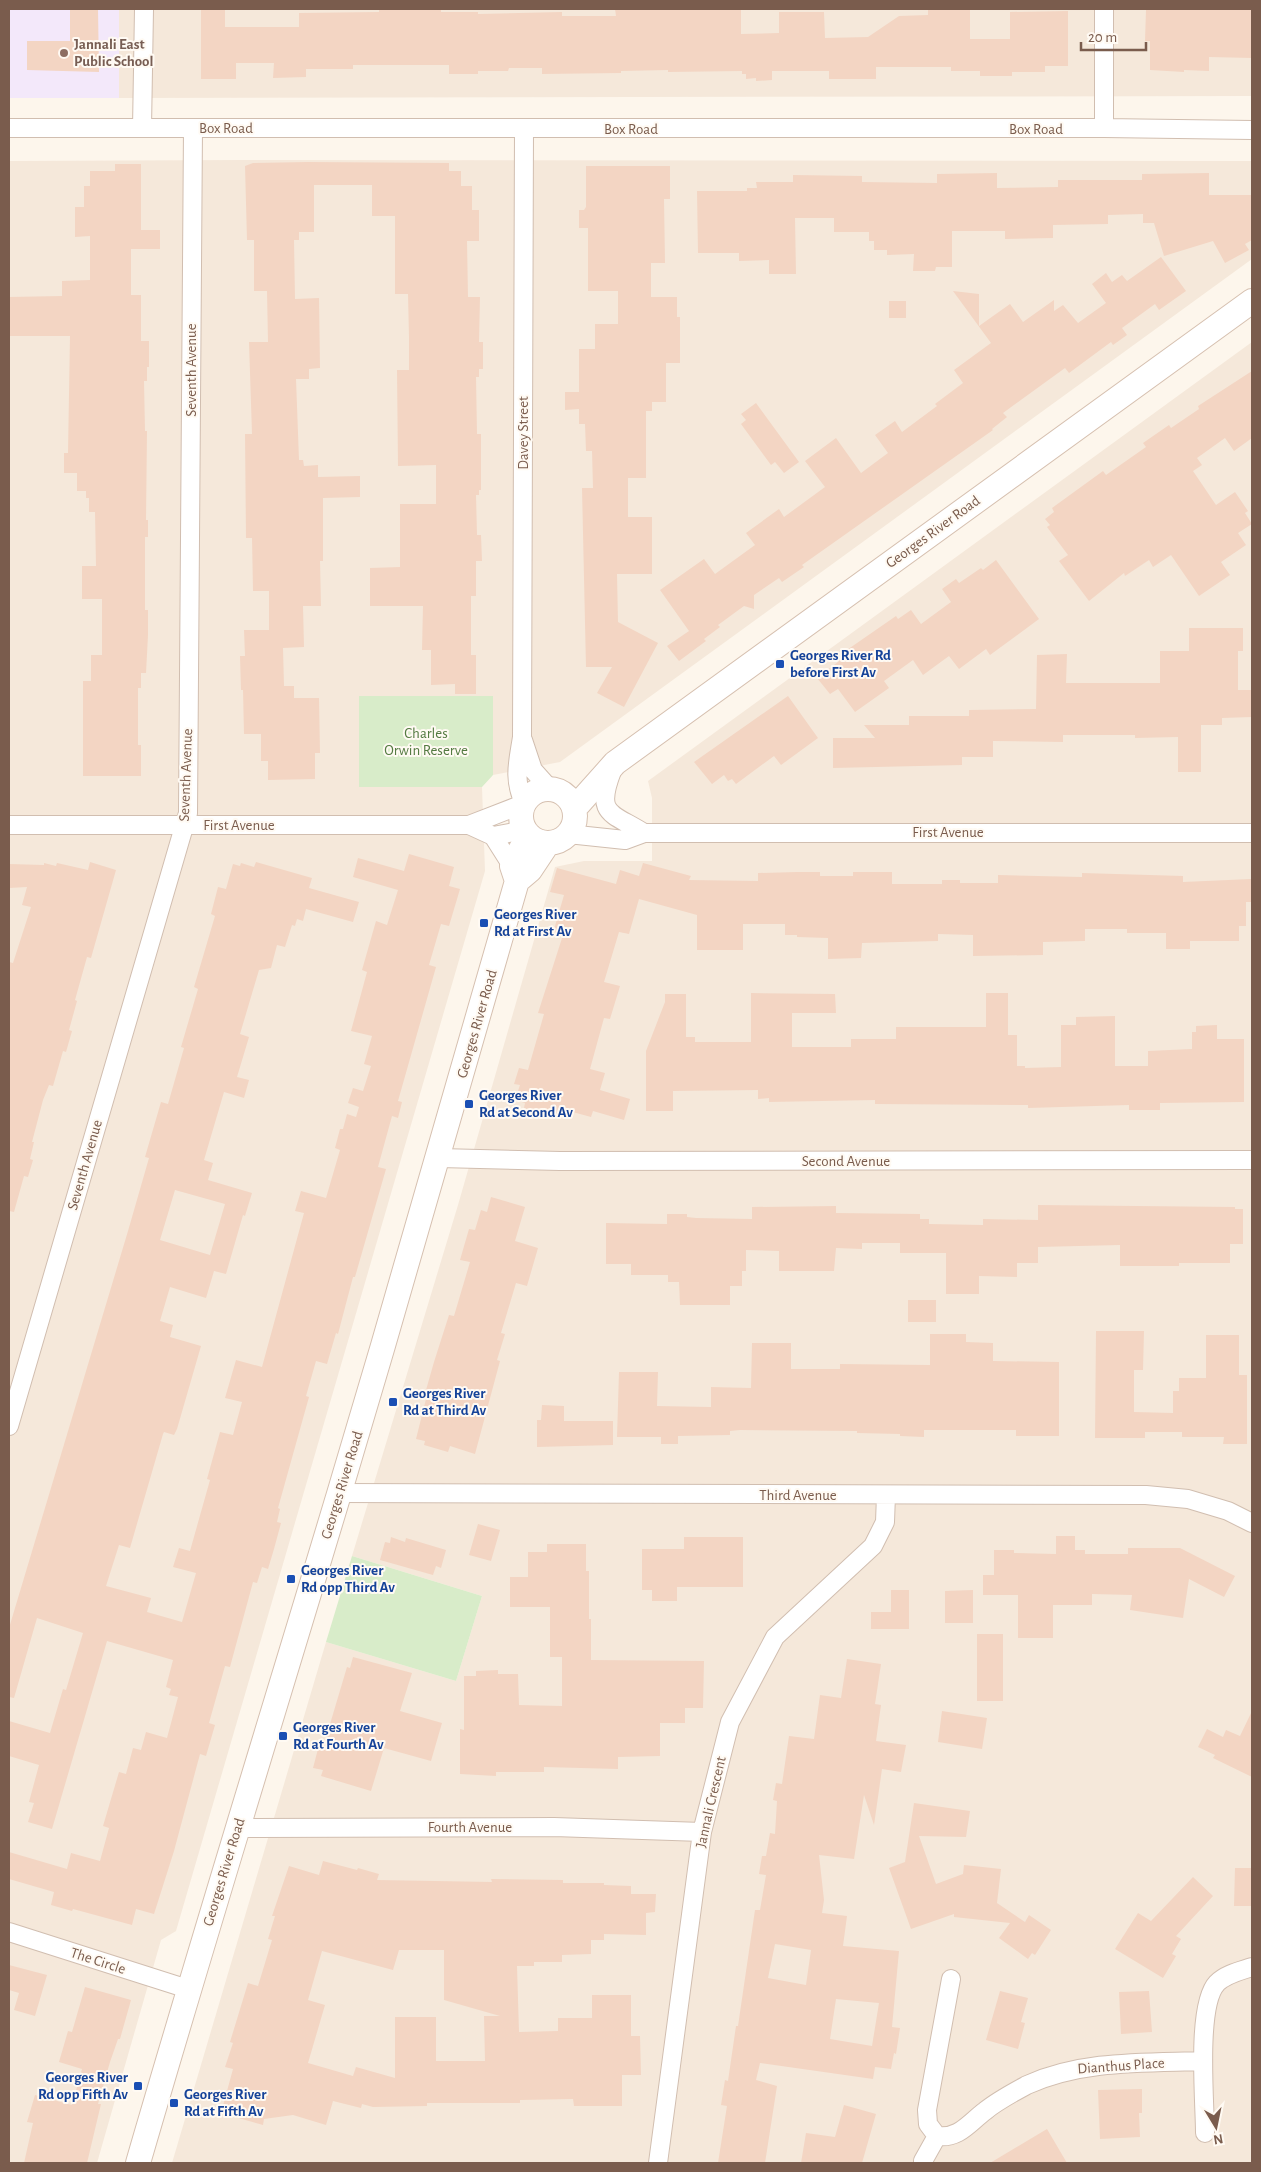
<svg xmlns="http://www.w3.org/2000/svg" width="1261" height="2172" viewBox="0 0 1261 2172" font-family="'Alegreya Sans',sans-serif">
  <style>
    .residential { fill: #f5e8da }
    .education { fill: #f3e8fa }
    .green { fill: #d8ecc9 }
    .building { fill: #f3d5c3; fill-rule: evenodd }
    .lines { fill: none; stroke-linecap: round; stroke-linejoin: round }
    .street-casing { stroke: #d1beb0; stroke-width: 20 }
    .secondary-casing { stroke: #d6c0b0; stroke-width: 26 }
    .street { stroke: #fff; stroke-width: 18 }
    .secondary { stroke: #fff; stroke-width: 24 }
    .education-dot { fill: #8d6e63; stroke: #fffaf3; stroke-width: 2 }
    .transit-dot { fill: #1a4fb4; stroke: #fffaf3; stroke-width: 2 }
    .labels { text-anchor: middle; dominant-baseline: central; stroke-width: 4; stroke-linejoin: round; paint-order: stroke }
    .education-label { font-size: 15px; font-weight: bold; fill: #785e54; stroke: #fffaf3; text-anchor: start }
    .street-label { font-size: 15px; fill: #7a5c4d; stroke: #fffaf3 }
    .transit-label { font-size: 15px; font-weight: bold; fill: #164399; stroke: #fffaf3; text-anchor: start }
    .park-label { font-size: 15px; fill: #537a41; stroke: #fffaf3 }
  </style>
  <rect width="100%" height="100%" fill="#fdf6ec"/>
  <path class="residential" d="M119,9H1252V96L119,98Z
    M242,160L1252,161V259L560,762L493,775V696L359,787H482L485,871L176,1931L161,1940L97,2163H9V161Z
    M1252,342V2163H172L326,1642L456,1681L482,1596L352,1556L458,1205L555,867L584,861H652V798L648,781Z"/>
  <path class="education" d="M9,9H119V98H9Z"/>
  <path class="green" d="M359,696H493V775L482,787H359Z
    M352,1556L482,1596L456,1681L326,1642Z"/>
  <path class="building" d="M70,9H98L99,72L27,70V41H70Z
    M201,9H225V27H299V13L379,12V9H441V12H478V14L562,12V16H616L615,9H741V34L779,33V12H824L825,38L868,37L899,16L928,15V9H970V39H1010V12L1068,11V66H1045V72H1012V76H980V71H951V67H876V79H829V71H772V80L756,81V78L746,79V74H742V71L668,72V70L621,71V73L542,74V68H509L508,71H478V74H449V65H353V69H306V77L273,78L274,63H236V79H201Z
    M1189,9H1252V58L1209,57V71L1184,70V72L1150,70V41H1145L1146,10Z
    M308,162L449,163V171H461V186H472V210H479V241H467L468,297H480L479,342H483V369H479V377H476L477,434H481V490H479V495H476L477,535H481L482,561H476V596H471V655H476V694H455V684L431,685V650H422L423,606H370V568L400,567V504H436V465L398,466L397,370H409V337L408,294H395V216H372V185H314V232H299V240H294L295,299L319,298L320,368L309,369V379H296L299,460H303L304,466L318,465V477L360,476V497L323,498V561H320L321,606H303L304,647L283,648L284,686H294V698H319L320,753H315V779L268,780V761H261V734H244L243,690H241L240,656H245L244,630H269V591H253L252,538H246L245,434H252L249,342H268L267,291H254V240H247L245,166L253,163Z
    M115,164H141V230H160V249H131V295H141V341H149V367H147V381H144L145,431H147L146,520H148V537H145V610H148V635L146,673H141V688H138V745H141V776H83V681H91V655H102V599H82V566H96L95,512H89V498H86V491H77V473H64V453H68L70,336H9V297L62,296V281L90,280V236L75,237V207H84V186H90V171H115Z
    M586,166H670V199H664L665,263H651V297H677V317H680V363H666V402H652V411H646V478H628V517H652V574H617L618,622L658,643L624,707L597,693L612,667H586L582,488H593L592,451H586L585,424H579V409L565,410V392H579V349H595V324H618V291H588V228H579V210H584L586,207Z
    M997,173V188L1058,187V180H1142V174L1209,173V195H1252V240L1245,244L1249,250L1225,263L1213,241L1164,256L1154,223H1143V214L1108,215V224L1053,225V238L1005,239V231H952V267H936L935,271H913L914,254L887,255V250H874V241H869V232H834V218H795L796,274H769V260L739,261V253H698L697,191H747V188H757L756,182H793V175L862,176V182L937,183V174Z
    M1161,257L1186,291L1159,310L1155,304L1122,328L1127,335L1113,345L1111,342L1069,373L1065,368L1003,413L1007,417L992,429L993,430L802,565L804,567L782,582L779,578L754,595V609L744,606L718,625L720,627L704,639L706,641L679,661L667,646L689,631L660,590L704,559L715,574L755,545L746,533L779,509L784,517L825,487L805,461L836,438L861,473L888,453L875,435L895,421L902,432L937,406L935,404L963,383L954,370L991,343L953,291L979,294V326L1010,304L1023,322L1054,300V311L1063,305L1078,323L1106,303L1092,284L1106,273L1112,282L1122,275L1127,281Z
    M889,301H906V318H889Z
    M1252,371V438L1234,451L1225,438L1197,458L1202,465L1193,471L1216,505L1235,492L1248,511L1245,513L1252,524L1238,533L1246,545L1221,562L1230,575L1199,596L1171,555L1153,567L1149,560L1125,576L1124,573L1089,601L1059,561L1068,555L1047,527L1050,525L1045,519L1054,512L1052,508L1103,471L1106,475L1146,447L1143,443L1169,425L1171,428L1199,409L1198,406Z
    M756,403L799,462L784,473L775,462L771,465L741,424L746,420L741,414Z
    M996,560L1039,619L990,655L986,649L959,669L949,656L923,675L913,660L884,681L889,688L855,712L838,689L830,694L817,678L847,655L844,652L896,616L898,619L911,610L921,624L951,602L942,589L956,579L959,583L981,568L983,570Z
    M1189,628H1243V651H1238V690H1252V717L1222,718V725H1201V772H1178V737L1135,738V735H1063V742L993,741V757H962V765L833,768V738H875L864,725H909V716H969V710L1036,709L1037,655L1067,654L1066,683H1160V651H1189Z
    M788,696L818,738L781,765L774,756L736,784L732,779L728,781L724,775L712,784L694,762Z
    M409,854L454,867L449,886L460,889L449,926L441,924L429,965L436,967L398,1101L402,1102L398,1118L392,1116L378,1167L386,1169L355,1277H353L338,1334L336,1333L327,1364L316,1361L306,1396L309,1397L278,1508L280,1509L277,1522L281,1523L274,1549L268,1569L262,1567L257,1583L253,1582L230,1667L225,1666L209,1723L215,1725L206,1756L200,1754L174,1851L154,1914L136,1909L132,1925L73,1909L72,1911L51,1905L54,1892L9,1879V1852L67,1869L71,1853L100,1861L109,1828L103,1826L119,1772L126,1774L133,1748L141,1750L146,1732L167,1738L178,1697L169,1695L171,1689L166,1687L173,1660L107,1641L52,1829L28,1822L34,1803L29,1802L39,1765L9,1756V1721L50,1733L63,1689L66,1690L83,1633L37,1618L14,1698L9,1697V1628L128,1231L149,1158L145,1157L161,1102L168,1104L184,1048L181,1047L198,989L194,987L215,916L211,914L218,887L226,889L233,864L240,866L241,863L254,867L256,862L312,878L309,888L359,902L353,922L306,909L303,921L297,919L295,926L292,925L285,947L277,945L271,968L259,970L240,1034L249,1037L237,1077L249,1080L244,1098L224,1092L204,1160L213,1163L208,1180L252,1193L245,1216L243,1215L226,1274L214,1271L206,1298L170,1287L160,1321L173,1325L170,1337L201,1346L177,1429L174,1435L164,1432L163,1434L130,1548L119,1545L106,1586L151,1598L147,1612L182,1622L196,1573L173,1567L179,1548L190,1551L210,1480L207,1479L220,1432L233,1435L242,1402L225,1398L236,1360L262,1367L304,1213L295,1211L301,1191L326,1198L340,1150L335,1148L340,1129H343L347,1114L356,1117L359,1107L348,1103L353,1088L363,1091L371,1066L364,1064L372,1036L351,1031L367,972L362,970L376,921L387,925L398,890L353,877L358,858L404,871ZM175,1190L225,1204L210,1255L160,1240Z
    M90,862L116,870L91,958L87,957L75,1000L77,1001L69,1030L72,1031L66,1052L63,1051L53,1086L49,1085L43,1100L32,1142H34L30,1159L33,1160L28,1177L24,1176L14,1212L9,1211V962L13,963L31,907L22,905L27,887L9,888V864L44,865V863L56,866L57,863L88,870Z
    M643,863L691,876L689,880L758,881V873L797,872H820V876H853V872H892V884H942V880H960V883H998V875L1082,877V873L1183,876V882L1251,879V902H1246V926H1239V941H1190V949H1166V933H1127V929H1085V941L1043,942V955L973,956V935L938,934V941L862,943L861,958L828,959V938L797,937V935H785V924H743V950H697V915L639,899L629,934L619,932L604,982L620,986L610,1019L604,1018L590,1069L605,1073L600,1090L630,1099L624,1120L593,1111L591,1117L558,1108L556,1117L524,1108L525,1103L515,1100L520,1085L514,1084L519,1068L528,1070L544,1014L538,1013L563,935L553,933L564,895L550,892L557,868L616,884L620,870L639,876Z
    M751,993L835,994L836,1013H792V1047H851V1039H896V1027H986V993H1008V1035H1017V1066H1025V1068L1061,1067V1025H1076V1017L1115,1016V1066H1148V1051L1192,1049V1032H1196V1026L1217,1025V1039H1244V1102L1160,1103V1110H1129V1105L1028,1108V1105L875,1104V1100L769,1102V1098L758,1099V1090L673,1091V1111H646V1051L665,1002V994H686V1037H695V1042H751Z
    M491,1197L525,1207L515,1241L538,1248L527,1286L516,1283L501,1333L505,1334L497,1360L500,1361L475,1454L450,1446L448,1452L424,1445L425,1441L416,1439L428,1391L426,1390L434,1362L449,1315L454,1316L470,1262L460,1260L469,1229L475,1230L481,1210L487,1212Z
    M1038,1205L1235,1207V1209H1243V1244H1230V1263H1179V1266H1120V1245L1038,1247V1263H1017V1277L979,1276V1294H946V1253H900V1243H862V1249L836,1248L834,1271H779V1251L746,1250V1271H742V1286H730V1305H680L679,1282H668V1275H631V1264H606V1223L667,1224V1214H687V1217L696,1218L752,1219V1207L836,1206V1213L920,1214V1219H929V1224L983,1225V1219L1038,1220Z
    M908,1300H936V1322H908Z
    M1096,1331H1144L1143,1370H1134V1412L1173,1413V1391H1179V1378H1206V1335H1239V1375H1247V1444H1223L1224,1437H1182V1432H1145V1438H1095Z
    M930,1334H966V1342L993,1343V1361L1059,1362V1436H1016V1430H924V1437L900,1436V1434L857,1433V1431L740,1430L730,1431V1435L678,1436V1444H661V1437H617L619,1372H658L657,1406L711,1407V1387L751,1388L752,1343H791V1369H840V1364L930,1365Z
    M542,1405L564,1406V1421H613V1445L537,1447V1420H541Z
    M478,1524L500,1530L491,1561L469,1555Z
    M1056,1536H1075V1550H1085V1554H1128V1548H1180L1235,1576L1224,1597L1189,1579L1183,1618L1130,1610L1132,1595L1092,1594V1605H1053V1638H1018V1595H983V1575H994V1550H1014V1553L1056,1554Z
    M391,1537L405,1542L406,1538L446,1550L441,1568L436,1566L433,1575L380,1560L385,1542L390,1543Z
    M684,1537H743V1587H677V1601H652V1590H642V1549H684Z
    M547,1544H586V1571H589V1619H591V1660L704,1661L703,1708H685V1723H660V1756L618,1757V1769L544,1767V1772H496V1776L460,1774V1729L464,1730V1676H476V1671L498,1670V1674H518L519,1705L562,1706V1657H550V1607H510V1577H528V1552H547Z
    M891,1590H909V1629H871V1612H891Z
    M973,1590V1623H945V1591Z
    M977,1634H1003V1701H977Z
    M353,1657L412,1673L400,1711L442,1723L431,1761L384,1748L371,1791L321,1776L323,1770L313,1768L318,1749L322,1751L347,1667L350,1668Z
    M847,1659L881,1664L875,1704L881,1705L876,1741L906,1745L901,1772L882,1769L874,1825L864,1795L854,1859L819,1855L824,1900L822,1913L847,1916L843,1946L899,1951L892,2027L900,2028L896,2054L894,2053L891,2069L875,2067L873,2079L760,2063L756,2080L777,2086L765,2163H718L727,2106L721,2105L725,2080L728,2081L736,2026H738L755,1910H760L766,1875L759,1874L762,1856H766L770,1833L775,1834L777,1801L773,1800L776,1783L782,1784L789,1736L814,1739L820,1695L841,1698ZM775,1944L811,1950L806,1985L768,1978ZM836,1999L879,2003L872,2046L830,2039Z
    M942,1711L987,1718L982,1749L938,1742Z
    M1252,1711V1777L1213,1758L1215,1755L1198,1747L1207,1729L1223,1737L1226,1730L1240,1736Z
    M914,1803L970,1811L966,1837L919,1836L936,1884L963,1874L964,1865L1001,1869L997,1903L1025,1922L1029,1915L1051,1930L1035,1955L1032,1953L1028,1959L999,1938L1010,1923L954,1917V1914L911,1929L889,1868L905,1862Z
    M323,1861L357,1870L358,1868L379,1874L377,1880L492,1882L491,1879L563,1880V1883H604V1885L631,1886V1894H656L655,1912L646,1913V1935L604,1934V1940H591V1954L562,1955V1962H534V1966H517L519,2032L558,2031V2018H592V1995H631V2036H640L641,2075H622V2106H574L573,2099L520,2100V2103H427V2106L373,2107L362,2104L361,2108L333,2101L326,2125L293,2115L264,2119L263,2125L221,2113L233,2069L225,2067L233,2043L230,2042L248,1983L258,1986L272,1940L268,1939L275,1916H272L289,1866L319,1875ZM399,1950H444V2000L500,2016H484L485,2061H436V2017H395V2078L356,2067L353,2076L308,2063L325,2005L308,2000L322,1951L393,1970Z
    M1235,1868H1252V1906H1234Z
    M1193,1877L1213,1896L1176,1936L1181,1939L1172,1954L1176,1956L1163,1978L1115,1949L1138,1913L1151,1921Z
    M9,1965L47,1975L35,2016L14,2010L19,1993L9,1990Z
    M85,1987L131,2000L120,2039H118L110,2062L98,2104H101L87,2163H24L33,2123L27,2122L35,2095L72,2105L82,2069L59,2062L68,2031L72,2032Z
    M1000,1991L1028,1998L1021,2022L1025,2023L1018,2049L986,2040Z
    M1149,1991L1152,2032L1121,2034L1119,1992Z
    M1142,2089V2113H1139L1140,2137L1100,2139L1098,2090Z
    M844,2105L876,2114L862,2163H801L806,2133L835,2137Z
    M1047,2129L1067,2163H990Z"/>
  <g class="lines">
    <defs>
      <path id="street" d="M9,128H1104L1252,130
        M142,128L144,9
        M1104,128V9
        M523,740L533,770L550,789
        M612,771C595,816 611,812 644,833
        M524,803C513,778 518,763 522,737L524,129
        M9,825H469L523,804
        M469,825L493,836L525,830
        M568,834L625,840L644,833H1252
        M493,836L512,866
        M439,1158L560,1161L1252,1160
        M9,1426L188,813L193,128
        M339,1493L1146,1495L1188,1499L1228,1511L1252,1523
        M238,1828L554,1827L702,1832
        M9,1932L188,1989
        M951,1979L927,2110L928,2124L937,2136C959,2139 969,2123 985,2111C997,2101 1014,2092 1027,2085C1082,2060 1144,2063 1203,2061
        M1205,2133C1205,2101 1196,2005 1217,1983C1226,1974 1240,1971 1252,1967
        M923,2161L937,2136
        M658,2163L702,1832L730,1722L775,1637L873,1546L885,1522L886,1495"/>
      <path id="secondary" d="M521 816a27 27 0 1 1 54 0a27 27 0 1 1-54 0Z
        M574,809L615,763L1252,301
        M517,881L512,866L523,845L530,836
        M138,2163C203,1939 272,1717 339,1494C400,1290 459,1085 517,881L530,870L548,843"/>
    </defs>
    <use href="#street" class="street-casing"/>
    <use href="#secondary" class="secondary-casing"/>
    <use href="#street" class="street"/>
    <use href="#secondary" class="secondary"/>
  </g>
  <circle class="education-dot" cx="64" cy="53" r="5"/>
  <g class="transit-dot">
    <rect x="775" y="659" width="10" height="10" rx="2.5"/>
    <rect x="479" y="918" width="10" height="10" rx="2.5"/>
    <rect x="464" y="1099" width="10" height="10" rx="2.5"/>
    <rect x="388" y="1397" width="10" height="10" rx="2.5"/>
    <rect x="286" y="1574" width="10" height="10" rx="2.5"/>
    <rect x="278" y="1731" width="10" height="10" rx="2.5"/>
    <rect x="133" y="2081" width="10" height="10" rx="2.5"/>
    <rect x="169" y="2098" width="10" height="10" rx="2.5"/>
  </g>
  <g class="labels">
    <g class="education-label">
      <text x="74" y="44">Jannali East<tspan x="74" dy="17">Public School</tspan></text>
    </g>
    <g class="street-label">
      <text x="226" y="128">Box Road</text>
      <text x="631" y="129">Box Road</text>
      <text x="1036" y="129">Box Road</text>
      <text transform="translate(191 370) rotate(-90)">Seventh Avenue</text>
      <text transform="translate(523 433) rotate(-90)">Davey Street</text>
      <text transform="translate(933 532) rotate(-36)">Georges River Road</text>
      <text transform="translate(186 775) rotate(-88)">Seventh Avenue</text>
      <text x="239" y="825">First Avenue</text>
      <text x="948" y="832">First Avenue</text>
      <text transform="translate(477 1024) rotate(-74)">Georges River Road</text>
      <text x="846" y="1161">Second Avenue</text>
      <text transform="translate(85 1165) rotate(-74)">Seventh Avenue</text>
      <text transform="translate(342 1485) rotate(-73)">Georges River Road</text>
      <text x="798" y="1495">Third Avenue</text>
      <text transform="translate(711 1802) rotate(-77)">Jannali Crescent</text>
      <text x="470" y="1827">Fourth Avenue</text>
      <text transform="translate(224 1872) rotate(-73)">Georges River Road</text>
      <text transform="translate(98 1961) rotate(18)">The Circle</text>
      <text transform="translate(1121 2066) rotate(-4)">Dianthus Place</text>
    </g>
    <g class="transit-label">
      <text x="790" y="655">Georges River Rd<tspan x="790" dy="17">before First Av</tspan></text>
      <text x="494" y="914">Georges River<tspan x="494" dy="17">Rd at First Av</tspan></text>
      <text x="479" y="1095">Georges River<tspan x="479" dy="17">Rd at Second Av</tspan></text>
      <text x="403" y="1393">Georges River<tspan x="403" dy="17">Rd at Third Av</tspan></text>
      <text x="301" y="1570">Georges River<tspan x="301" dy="17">Rd opp Third Av</tspan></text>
      <text x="293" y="1727">Georges River<tspan x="293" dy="17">Rd at Fourth Av</tspan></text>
      <text x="128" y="2077" text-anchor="end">Georges River<tspan x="128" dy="17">Rd opp Fifth Av</tspan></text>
      <text x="184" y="2094">Georges River<tspan x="184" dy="17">Rd at Fifth Av</tspan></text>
    </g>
    <g class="park-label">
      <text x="426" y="733">Charles<tspan x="426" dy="17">Orwin Reserve</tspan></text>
    </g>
  </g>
  <rect width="1261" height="2172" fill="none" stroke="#7a5c4d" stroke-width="20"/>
  <g transform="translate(1216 2127) rotate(170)" stroke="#fffaf3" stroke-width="4" paint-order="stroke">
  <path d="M0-4L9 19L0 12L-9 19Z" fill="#7a5c4d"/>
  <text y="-8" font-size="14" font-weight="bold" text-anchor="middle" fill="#7a5c4d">N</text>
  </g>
  <path d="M1081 42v8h65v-8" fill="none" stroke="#7a5c4d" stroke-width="2.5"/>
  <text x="1088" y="42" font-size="15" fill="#7a5c4d" stroke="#fffaf3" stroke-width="4" paint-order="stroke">20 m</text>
</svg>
